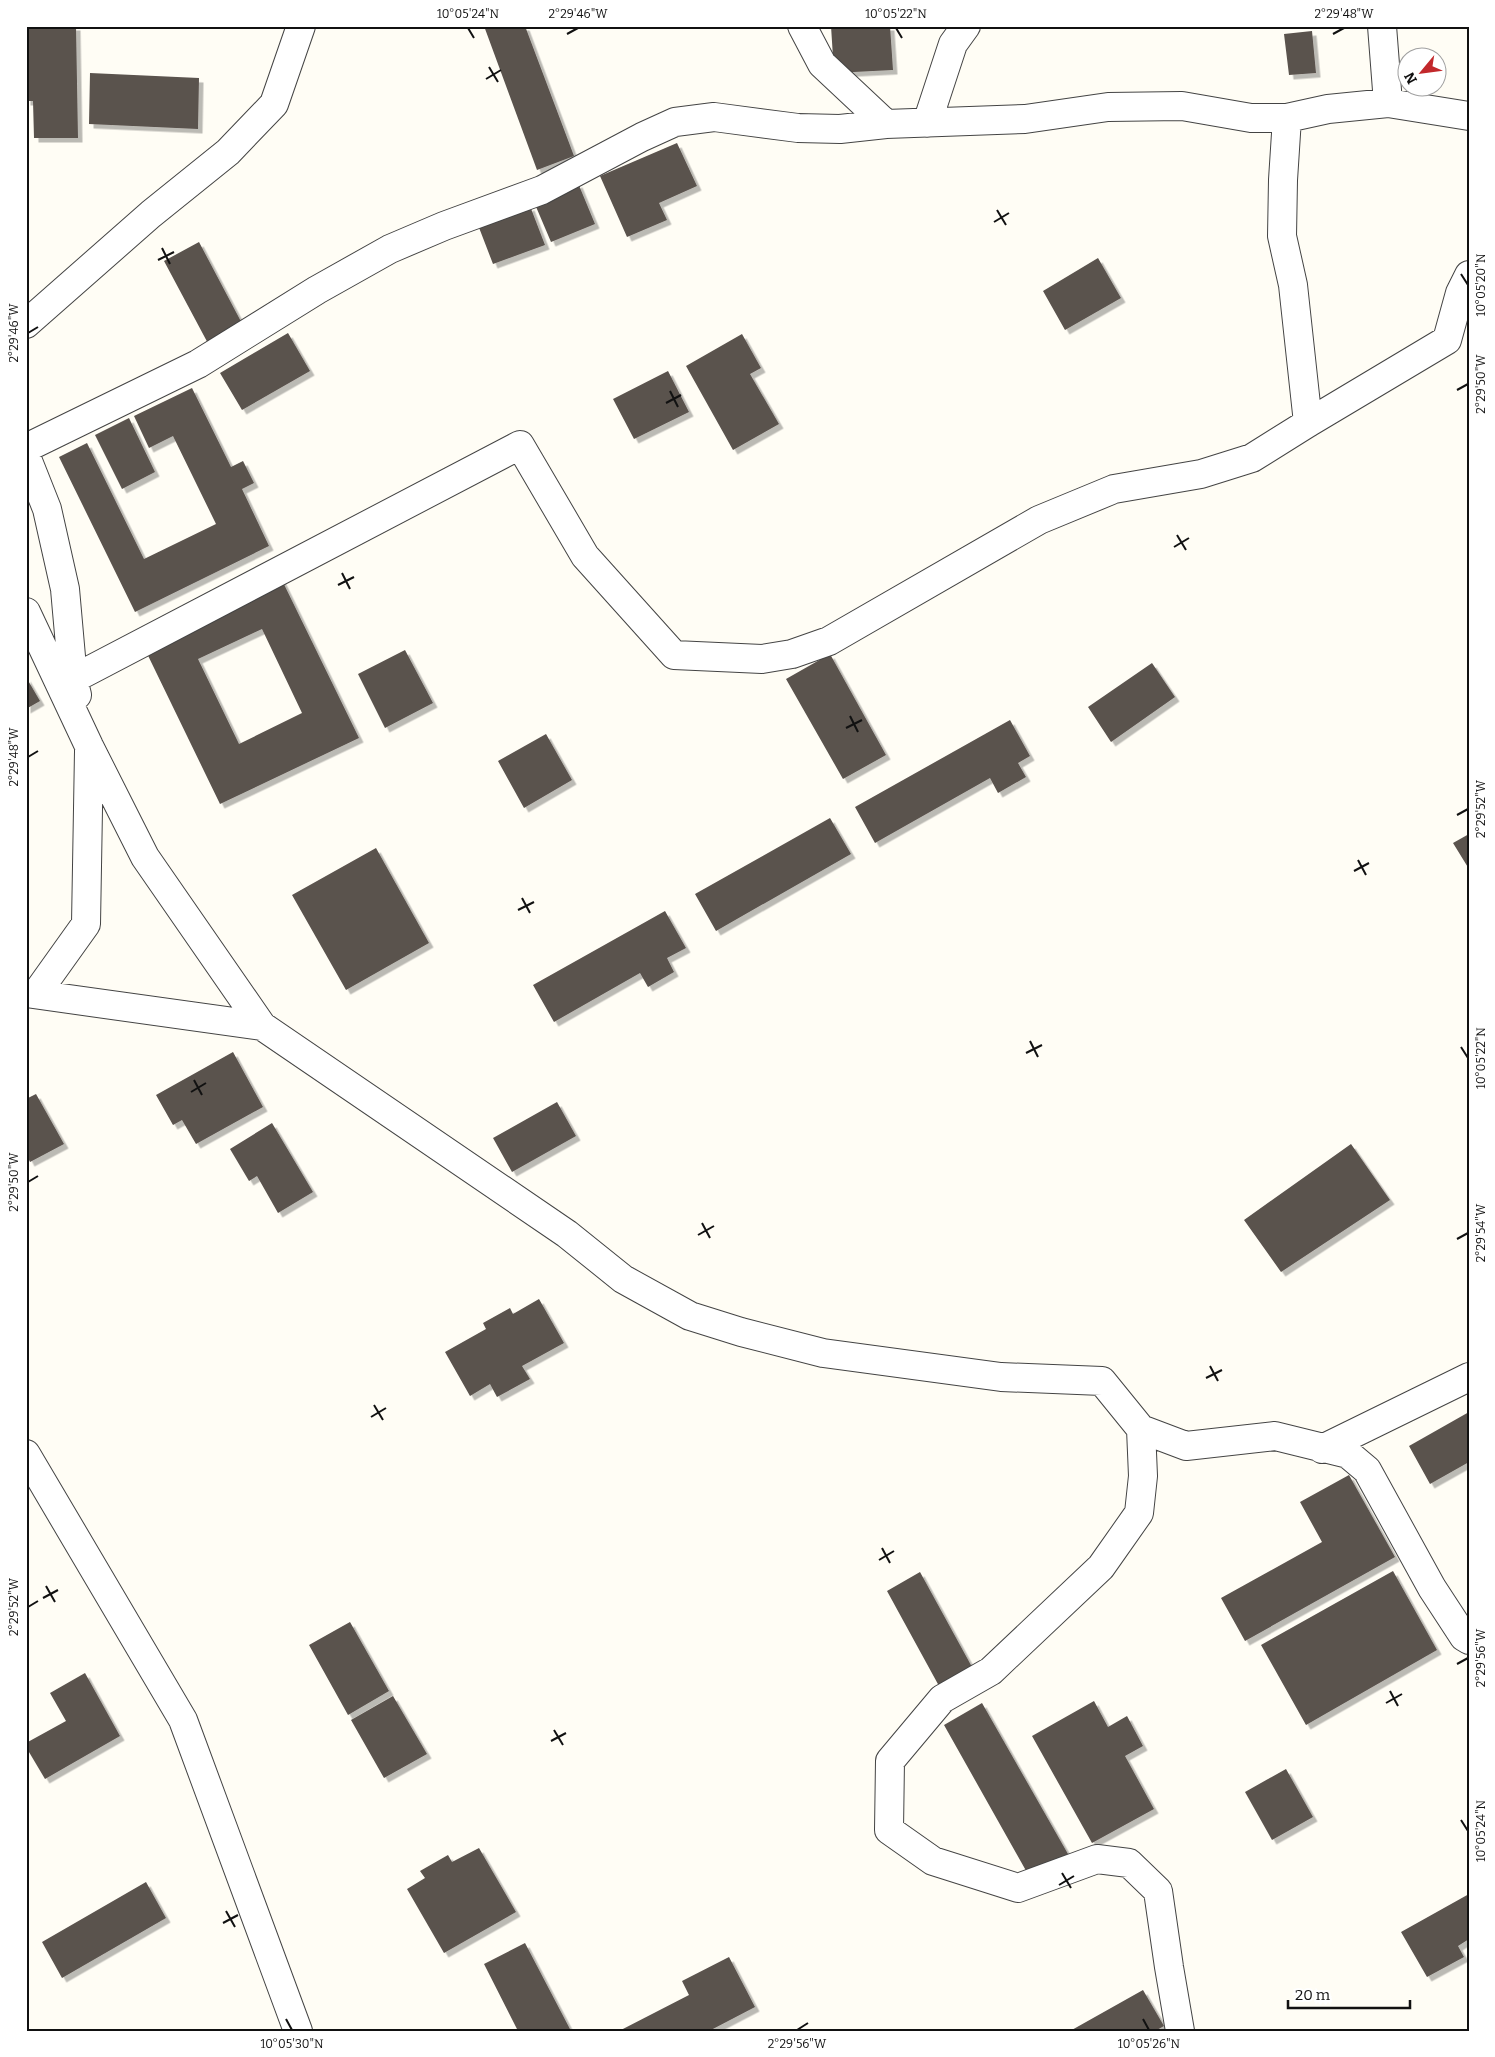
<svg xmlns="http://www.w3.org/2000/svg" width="1495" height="2057" viewBox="0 0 1495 2057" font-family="Bitter,serif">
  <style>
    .building { fill: #5a524d; fill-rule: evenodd; filter: url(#shadow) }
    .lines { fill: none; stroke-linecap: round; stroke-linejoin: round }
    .street-casing { stroke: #444; stroke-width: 30 }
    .street { stroke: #fff; stroke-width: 28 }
    .ticks { fill: none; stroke: #111; stroke-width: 2 }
    .neatline { fill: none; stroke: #111; stroke-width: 2 }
    .ticks-label { font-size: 12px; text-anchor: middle; fill: #111 }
  </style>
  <defs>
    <filter id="shadow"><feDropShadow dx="4.5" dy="4.5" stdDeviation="0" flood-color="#0004"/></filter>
  </defs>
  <rect width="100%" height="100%" fill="#fffdf5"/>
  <path class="building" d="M26,26H76L78,138H34L33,101H26Z
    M484,26H525L574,156L537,170Z
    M831,26H890L893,70L834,73Z
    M1312,31L1316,73L1289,75L1284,34Z
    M90,73L199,78L198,129L89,124Z
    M677,143L697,186L659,203L667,220L627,237L600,176Z
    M578,183L595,224L551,242L534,202Z
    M530,206L545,245L493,264L478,225Z
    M199,242L246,331L211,349L164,261Z
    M1098,258L1121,298L1065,330L1043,291Z
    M288,333L310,371L242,410L220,373Z
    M742,334L761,368L750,374L779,424L733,450L686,366Z
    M668,371L689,412L634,439L613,399Z
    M192,388L231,467L243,461L254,483L242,489L269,546L135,612L59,457L87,443L144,559L216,524L173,436L149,448L134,416Z
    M129,418L155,472L122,489L95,435Z
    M277,570L359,738L220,804L139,637ZM262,629L302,713L239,744L198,659Z
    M405,650L433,703L385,728L358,674Z
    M830,654L886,755L843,779L786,679Z
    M1152,663L1175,697L1111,742L1088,707Z
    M26,677L40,701L26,709Z
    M1010,720L1030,756L1018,763L1026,777L998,793L990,778L875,843L855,807Z
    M546,734L572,780L524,808L498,761Z
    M830,818L851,854L716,931L695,894Z
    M1469,834V869L1453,843Z
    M376,848L429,943L346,990L292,895Z
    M665,911L686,948L667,958L674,972L648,987L640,973L554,1022L533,985Z
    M233,1052L263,1107L196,1144L182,1120L173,1125L156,1095Z
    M36,1094L64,1144L30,1162L26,1154V1099Z
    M557,1102L576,1136L512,1172L493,1138Z
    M272,1123L313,1192L278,1213L257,1176L249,1181L230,1149Z
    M1351,1144L1390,1200L1281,1272L1244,1220Z
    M539,1299L564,1343L522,1366L530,1379L497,1397L490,1384L470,1396L445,1352L486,1329L483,1323L510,1308L513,1314Z
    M1469,1412V1462L1430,1484L1409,1446Z
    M1349,1475L1395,1557L1245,1641L1221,1598L1322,1542L1300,1502Z
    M1393,1571L1437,1650L1306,1725L1261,1645Z
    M920,1572L972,1667L939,1686L887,1591Z
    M350,1622L389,1691L348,1715L309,1645Z
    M85,1673L120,1736L45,1779L26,1747V1743L66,1721L50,1693Z
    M393,1696L427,1754L384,1778L351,1720Z
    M1094,1701L1108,1727L1127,1716L1143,1746L1125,1756L1154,1809L1092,1843L1032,1736Z
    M982,1703L1068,1854L1029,1876L944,1725Z
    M1286,1769L1313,1817L1272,1840L1245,1792Z
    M479,1848L516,1912L444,1953L407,1889L425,1878L420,1871L448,1855L452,1862Z
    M146,1882L166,1918L62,1978L42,1942Z
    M1469,1894V1939L1458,1946L1464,1957L1427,1977L1401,1932Z
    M525,1943L571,2031H518L484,1964Z
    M729,1957L755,2007L709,2031H619L689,1995L682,1981Z
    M1143,1990L1164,2026L1155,2031H1070Z"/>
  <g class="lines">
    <defs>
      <path id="street" d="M802,26L822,64L886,124
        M1382,26L1388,103
        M1287,118L1283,180L1282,236L1293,285L1308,423
        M927,123L953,44L966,26
        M26,324L151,214L228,152L274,104L301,26
        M26,448L198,364L317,290L390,249L444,226L542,190L642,137L675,122L714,117L798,128L840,129L886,124L1025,119L1108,107L1182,106L1251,118H1287L1328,109L1388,103L1469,116
        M26,456L47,509L65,589L73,679L77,695
        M26,612L89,746L145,857L262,1026L567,1234L623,1279L690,1316L741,1332L823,1353L1001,1377L1102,1381L1141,1429L1143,1476L1139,1513L1101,1567L991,1671L942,1699L890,1761L889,1830L933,1861L1018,1888L1097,1859L1129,1863L1158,1891L1169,1967L1180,2031
        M73,679L520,445L585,556L674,655L762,659L792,654L829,641L1039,520L1114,489L1201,474L1252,458L1308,423L1447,340L1460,293L1469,275
        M26,993L262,1026
        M36,994L86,924L89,751
        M1141,1429L1186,1446L1275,1436L1348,1454L1367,1470L1432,1588L1464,1637L1469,1640
        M1322,1449L1469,1377
        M26,1454L183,1720L298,2031"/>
    </defs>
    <use href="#street" class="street-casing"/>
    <use href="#street" class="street"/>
  </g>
  <path class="ticks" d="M468,28L474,38M896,28L902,38M567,34L578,28M1333,34L1344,28M489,67L498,82M486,79L501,70M997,210L1006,225M994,222L1009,213M162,248L170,264M158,260L174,252M1461,274L1468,285M28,333L38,327M1457,390L1468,384M670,391L678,407M666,403L681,395M1177,535L1186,550M1174,547L1189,538M342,573L350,589M338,585L354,577M850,716L858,732M846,728L862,720M28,757L38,751M1457,815L1468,809M1358,860L1366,875M1354,871L1369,863M522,898L530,913M518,910L534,902M1030,1041L1038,1057M1461,1047L1468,1058M1026,1053L1042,1045M194,1080L202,1095M191,1092L206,1083M28,1182L38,1176M702,1223L710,1238M698,1235L714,1226M1457,1239L1468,1233M1210,1366L1218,1381M1206,1378L1222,1370M374,1405L383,1420M371,1417L386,1408M882,1548L890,1563M879,1560L894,1551M46,1586L55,1602M43,1598L58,1590M28,1607L38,1601M1457,1664L1468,1658M1390,1691L1398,1706M1386,1703L1402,1694M554,1730L563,1745M551,1741L566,1733M1461,1820L1468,1831M1062,1873L1071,1888M1059,1885L1074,1876M226,1911L235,1927M223,1923L238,1915M286,2019L292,2030M1143,2019L1149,2030M797,2030L808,2023"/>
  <rect width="1495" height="2057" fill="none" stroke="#ffffff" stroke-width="55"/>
  <g transform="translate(1422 72) rotate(241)"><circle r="24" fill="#ffffff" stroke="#a0a0a0"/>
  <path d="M0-4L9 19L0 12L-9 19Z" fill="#c2282b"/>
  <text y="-8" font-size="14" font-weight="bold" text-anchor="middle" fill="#111111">N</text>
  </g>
  <path d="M1288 2000v8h122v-8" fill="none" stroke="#111111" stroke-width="2.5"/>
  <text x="1295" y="2000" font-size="15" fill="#111111" stroke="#ffffff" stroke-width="4" paint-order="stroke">20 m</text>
  <rect x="28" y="28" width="1440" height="2002" class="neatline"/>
  <g class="ticks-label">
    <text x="468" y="18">10°05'24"N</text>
    <text x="578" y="18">2°29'46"W</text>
    <text x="896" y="18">10°05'22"N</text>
    <text x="1344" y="18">2°29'48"W</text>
    <text transform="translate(1481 285) rotate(-90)" y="4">10°05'20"N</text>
    <text transform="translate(14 333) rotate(-90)" y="4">2°29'46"W</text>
    <text transform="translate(1481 384) rotate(-90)" y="4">2°29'50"W</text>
    <text transform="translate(14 757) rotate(-90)" y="4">2°29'48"W</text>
    <text transform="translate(1481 809) rotate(-90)" y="4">2°29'52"W</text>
    <text transform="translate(1481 1058) rotate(-90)" y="4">10°05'22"N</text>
    <text transform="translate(14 1182) rotate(-90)" y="4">2°29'50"W</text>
    <text transform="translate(1481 1233) rotate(-90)" y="4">2°29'54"W</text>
    <text transform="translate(14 1607) rotate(-90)" y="4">2°29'52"W</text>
    <text transform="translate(1481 1658) rotate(-90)" y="4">2°29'56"W</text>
    <text transform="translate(1481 1831) rotate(-90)" y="4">10°05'24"N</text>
    <text x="292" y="2048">10°05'30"N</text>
    <text x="797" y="2048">2°29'56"W</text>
    <text x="1149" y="2048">10°05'26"N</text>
  </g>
</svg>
